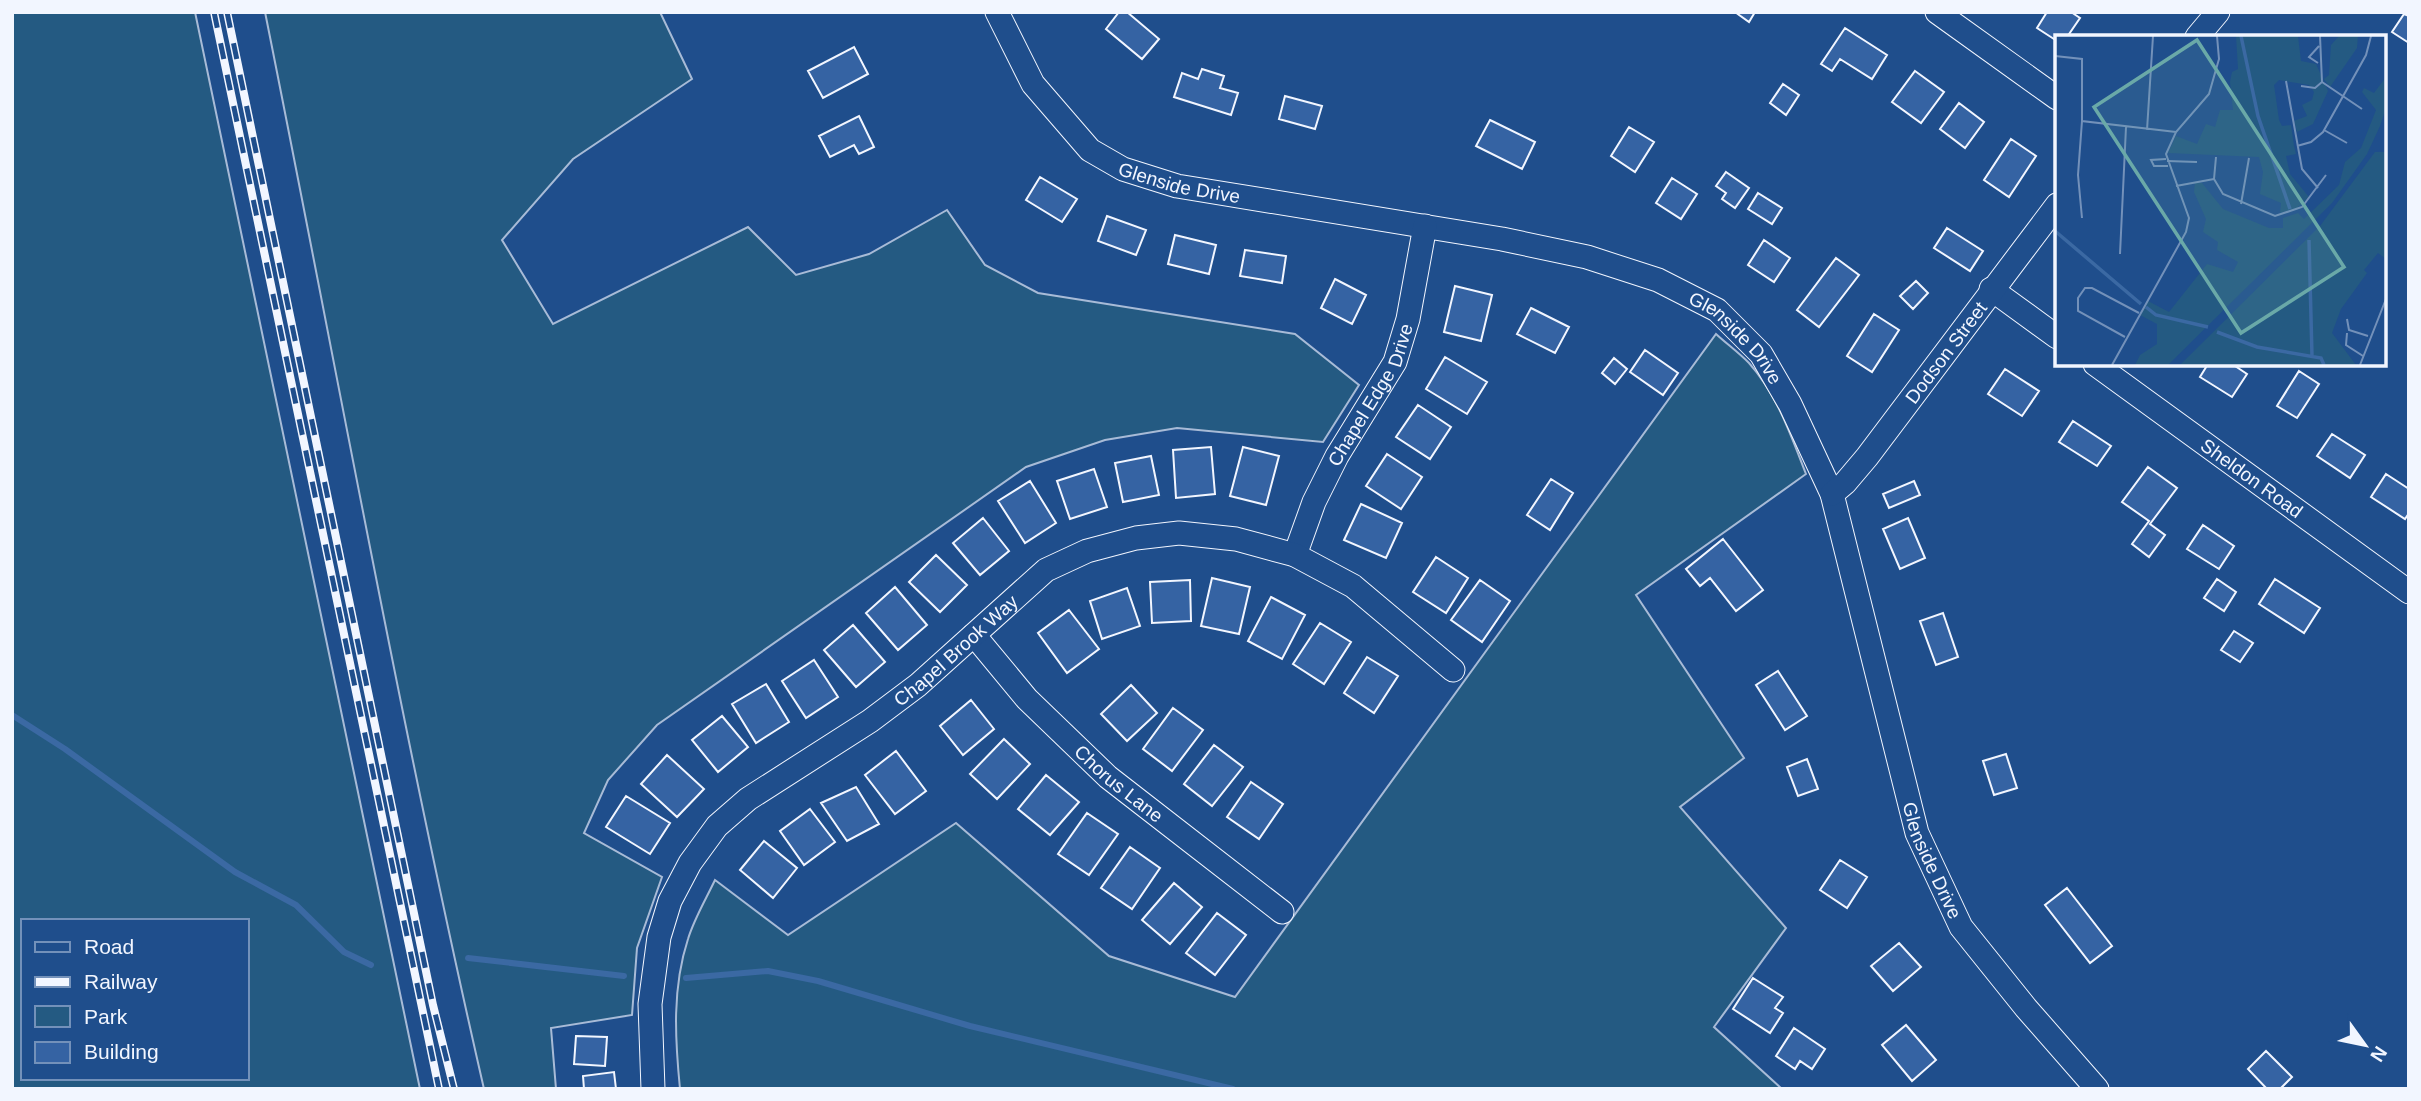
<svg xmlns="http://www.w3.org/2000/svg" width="2421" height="1101" viewBox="0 0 2421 1101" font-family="Helvetica,sans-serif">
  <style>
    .green { fill: #245a82; stroke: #a8bbd7; stroke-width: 2; fill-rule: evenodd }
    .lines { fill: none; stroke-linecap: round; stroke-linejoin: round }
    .stream { stroke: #3b69a3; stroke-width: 6 }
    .building { fill: #3563a3; stroke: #f2f6ff; stroke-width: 2 }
    .minor-casing { stroke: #f2f6ff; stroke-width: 25 }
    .minor { stroke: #1f4e8c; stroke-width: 23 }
    .rail-casing { stroke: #f2f6ff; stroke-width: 8 }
    .rail { stroke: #1f4e8c; stroke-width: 5; stroke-dasharray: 16; stroke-linecap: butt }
    .labels { text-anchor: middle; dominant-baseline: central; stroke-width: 5; stroke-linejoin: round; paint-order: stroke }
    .street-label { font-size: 19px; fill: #f2f6ff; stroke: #1f4e8c }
    .inset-river { fill: none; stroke: #3b69a3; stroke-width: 3.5 }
    .inset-road { fill: none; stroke: #7391ba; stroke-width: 2 }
    .view { fill: #6aa9a8; fill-opacity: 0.15; stroke: #6aa9a8; stroke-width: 3.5 }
    .inset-edge { fill: none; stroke: #f2f6ff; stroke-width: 3.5 }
  </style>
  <rect width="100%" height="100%" fill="#1f4e8c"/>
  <path class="green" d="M12,12H195L420,1089H12ZM23,921H247V1078H23Z
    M265,12H660L692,79L573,159L502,240L553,324L748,227L796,275L869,254L947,210L985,265L1038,293L1295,334L1359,385L1323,442L1177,428L1105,440L1026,467L657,725L608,780L584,833L662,877L637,948L632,1015L551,1028L556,1089H484C402,732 337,371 265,12Z
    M1716,334C1727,344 1739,353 1749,363C1777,394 1791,436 1806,474L1636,595L1744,758L1680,807L1786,928L1714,1027L1782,1089H680C675,1038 672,988 688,939C694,919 706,899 715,880L788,935L956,823L1109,956L1235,997Z"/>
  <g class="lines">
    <path class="stream" d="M12,715L65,749L235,872L296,905L344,952L371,965
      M468,958L624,976
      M686,978L768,971L818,981L970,1026L1233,1089"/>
  </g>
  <path class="building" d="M1119,12H1127L1159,39L1142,59L1106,29Z
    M1735,12H1755L1749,22Z
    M2047,12H2071L2080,18L2067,37H2057V41L2037,28Z
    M2404,14L2409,16V43L2392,32Z
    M1845,28L1887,55L1872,79L1840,59L1832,71L1821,64Z
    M854,47L868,74L823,98L808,71Z
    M1202,69L1224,76L1220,88L1238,93L1231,115L1174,97L1182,73L1198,79Z
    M1915,71L1944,92L1921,123L1892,102Z
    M1783,84L1799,95L1786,115L1770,103Z
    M1285,96L1322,106L1315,129L1279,119Z
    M1959,103L1984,122L1965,148L1940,129Z
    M859,116L874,147L859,154L854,145L830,157L819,136Z
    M1490,120L1535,142L1522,169L1476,146Z
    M1629,127L1654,142L1635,172L1611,156Z
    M2011,139L2036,156L2009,197L1984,180Z
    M1726,172L1749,188L1735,208L1722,199L1726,193L1716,186Z
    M1040,177L1077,199L1062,222L1026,200Z
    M1672,178L1697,194L1681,219L1656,203Z
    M1758,193L1782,208L1772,224L1748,209Z
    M1107,216L1146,230L1136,255L1098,241Z
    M1947,228L1983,251L1970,271L1934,248Z
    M1175,235L1216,245L1209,274L1168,264Z
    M1764,240L1790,258L1774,282L1748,265Z
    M1245,250L1286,256L1282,283L1240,276Z
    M1836,258L1859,275L1819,327L1797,310Z
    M1335,279L1366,295L1352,324L1321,308Z
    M1916,281L1928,293L1913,309L1900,296Z
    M1455,286L1492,295L1481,341L1444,332Z
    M1531,308L1569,327L1555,353L1517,334Z
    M1874,314L1899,330L1872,372L1847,356Z
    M1645,350L1678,373L1663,395L1630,372Z
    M1445,357L1487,382L1467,414L1426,389Z
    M1614,358L1627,369L1615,384L1602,373Z
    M2208,364H2232L2247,374L2232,397L2200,377Z
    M2005,369L2039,391L2022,416L1988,394Z
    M2299,371L2319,384L2297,418L2277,406Z
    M1418,405L1451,427L1430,459L1396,437Z
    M2073,421L2111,446L2097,466L2059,442Z
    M2332,434L2365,455L2350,478L2317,456Z
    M1211,447L1215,494L1176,498L1173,450Z
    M1243,447L1279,456L1266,505L1230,496Z
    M1387,454L1422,477L1401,509L1366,486Z
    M1151,456L1159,495L1123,502L1115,463Z
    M2148,467L2177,488L2150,524L2165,535L2149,557L2132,544L2149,521L2122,502Z
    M1094,469L1107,507L1070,519L1057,481Z
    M2386,474L2409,489V513L2405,519L2371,497Z
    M1551,479L1573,493L1550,530L1527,515Z
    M1030,481L1056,523L1025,543L998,501Z
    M1914,481L1920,495L1889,508L1883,494Z
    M1361,504L1402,523L1386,558L1344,540Z
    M983,518L1009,551L980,575L953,543Z
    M1908,518L1925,558L1900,569L1883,529Z
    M2203,525L2234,546L2219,569L2187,549Z
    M1723,539L1763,590L1736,611L1710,578L1700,586L1686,569Z
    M936,555L967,585L940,612L909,582Z
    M1436,557L1468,578L1446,613L1413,592Z
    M1212,578L1250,587L1239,634L1201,626Z
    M2217,579L2236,592L2224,611L2204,598Z
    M2275,579L2320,608L2304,633L2259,604Z
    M1190,580L1191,621L1152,623L1150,582Z
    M1480,580L1510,601L1482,642L1451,620Z
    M895,587L927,625L898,650L866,613Z
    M1127,588L1140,626L1102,639L1090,601Z
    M1271,597L1305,615L1282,659L1248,641Z
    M1069,610L1099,649L1067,673L1038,633Z
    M1943,613L1958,657L1936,665L1920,621Z
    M1320,623L1351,642L1324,684L1293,664Z
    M853,625L885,662L856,687L824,650Z
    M2234,631L2253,643L2240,662L2221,650Z
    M1367,657L1398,676L1374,713L1344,693Z
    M814,660L838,697L806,718L782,681Z
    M1778,671L1807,716L1785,730L1756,685Z
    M766,684L789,722L756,743L732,704Z
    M1131,685L1157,713L1127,741L1101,714Z
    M971,700L994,729L963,755L940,726Z
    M1173,708L1203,730L1172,771L1143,749Z
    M722,716L748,747L718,772L692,740Z
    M1004,739L1030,764L997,799L970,774Z
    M1214,745L1243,767L1212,806L1184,784Z
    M896,751L926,791L895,814L865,775Z
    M2006,754L2017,788L1994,795L1983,761Z
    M667,755L704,789L677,817L641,784Z
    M1807,759L1818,789L1798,796L1787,767Z
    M1046,775L1079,802L1050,835L1018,809Z
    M1251,782L1283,804L1259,839L1227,817Z
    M856,787L879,824L847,841L821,803Z
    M626,796L670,823L650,854L606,827Z
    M810,809L835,842L804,865L780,831Z
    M1087,813L1118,834L1089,875L1058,854Z
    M764,841L797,868L773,898L740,870Z
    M1130,847L1160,868L1132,909L1101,888Z
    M1840,860L1867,877L1847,908L1820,890Z
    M1174,883L1202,907L1170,944L1142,920Z
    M2067,888L2112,946L2090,963L2045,905Z
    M1217,913L1246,935L1215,975L1186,953Z
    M1899,943L1921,967L1893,991L1871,966Z
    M1753,978L1783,997L1775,1008L1783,1013L1770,1033L1733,1009Z
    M1906,1025L1936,1060L1912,1081L1882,1045Z
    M1794,1028L1825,1049L1812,1069L1800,1061L1795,1069L1776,1056Z
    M576,1036L607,1037L605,1066L574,1064Z
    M2266,1051L2292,1077L2280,1089H2267L2248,1069Z
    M614,1072L616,1089H584L583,1076Z"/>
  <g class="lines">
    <defs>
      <g id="minor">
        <path id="s1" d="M997,12L1033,84L1090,150L1123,169L1177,186L1502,239L1587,257L1658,280L1717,310L1761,354L1790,404L1832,494L1917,833L1961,927L2026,1008L2097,1089"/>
        <path d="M1937,12L2057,98"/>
        <path d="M2197,37L2218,12"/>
        <path d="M1991,289L2057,337"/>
        <path id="s2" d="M2095,364L2409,592"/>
        <path id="s3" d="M1832,494L1845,483L1867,457L2057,205"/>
        <path id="s4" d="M1295,555L1314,502L1337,456L1395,362L1408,319L1425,226"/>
        <path id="s5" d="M974,635L1027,699L1108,777L1282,912"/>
        <path id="s6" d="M653,1089L650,1004L659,937L670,901L690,863L717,826L748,799L870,721L918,685L1046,570L1087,551L1136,538L1179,533L1236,539L1295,555L1353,586L1453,670"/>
      </g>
    </defs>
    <use href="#minor" class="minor-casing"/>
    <use href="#minor" class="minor"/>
    <defs>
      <path id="rail" d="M214,12L439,1089
        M227,12L433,1005L454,1089"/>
    </defs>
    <use href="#rail" class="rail-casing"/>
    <use href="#rail" class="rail"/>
  </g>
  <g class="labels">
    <g class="street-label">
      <text stroke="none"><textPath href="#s1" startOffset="264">Glenside Drive</textPath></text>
      <text stroke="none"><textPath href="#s1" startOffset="852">Glenside Drive</textPath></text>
      <text stroke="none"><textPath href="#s3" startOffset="182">Dodson Street</textPath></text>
      <text stroke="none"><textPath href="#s4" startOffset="178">Chapel Edge Drive</textPath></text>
      <text stroke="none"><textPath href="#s2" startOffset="194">Sheldon Road</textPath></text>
      <text stroke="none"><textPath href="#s6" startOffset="576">Chapel Brook Way</textPath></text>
      <text stroke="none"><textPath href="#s5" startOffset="208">Chorus Lane</textPath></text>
      <text stroke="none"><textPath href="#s1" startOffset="1419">Glenside Drive</textPath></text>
    </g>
  </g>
  <g transform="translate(2055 35)">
    <rect width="331" height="331" fill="#1f4e8c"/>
    <path d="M181,1H243L246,26L261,29L273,56L258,89L242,97L239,86L252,81L247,70L257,65L259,57L254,50L224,45L219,50L224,85L227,91L236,90L239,111L241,119L231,121L235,139L254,162L242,173L225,178L226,168L205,159L208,137L204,122L113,118L121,101L142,109L151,89L160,92L165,75H178L175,47L177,37L183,34ZM284,1H303L302,13L275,52L269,44L274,40L276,10ZM331,42V73L325,91L312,119L277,168L113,330H80L85,320L102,309V289L85,280L93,266L114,277L152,229L178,237L183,227L162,215L163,207L148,197L151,184L139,157L140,148H147L168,174L214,193H228V183L243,178L249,184L284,150L290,127L306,113L321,75L307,57L309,53L319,58ZM320,117H331V224L323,218L309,235L312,238L286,274L277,298L301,330H125L265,191Z" fill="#245a82"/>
    <path class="inset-river" d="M186,1L203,81L235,174M0,196L86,269M254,205L257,321M91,272L101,280L153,292M162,297L202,312L266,323L269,330"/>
    <path class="inset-road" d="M265,1L267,47L307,74M0,21L27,24V86L121,97M263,28L254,22L264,11M231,46L247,134L263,153M246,51L260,53L267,47M27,86L23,140L27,183M92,95L98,1M269,95L292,108M242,111L256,107L268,97L311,20L316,1M161,122L159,144L168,159L220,181L247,172L271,140M111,124L96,125L99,131H113M112,126L142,127M121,151L159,144M186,169L194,123M65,219L71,92M292,284L294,295L313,301M292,298L291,310L308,321M70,302L23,276V263L30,253H37L84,278M57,330L131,197L134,183L111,119L121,97L154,59L164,24L162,1M305,330L331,264"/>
    <path class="view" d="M142,5L289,232L186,298L39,72Z"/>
    <rect width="331" height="331" class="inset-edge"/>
  </g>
  <rect width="2421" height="1101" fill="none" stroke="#f2f6ff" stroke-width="28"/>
  <rect x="21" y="919" width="228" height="161" fill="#1f4e8c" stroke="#7391ba" stroke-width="2"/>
  <rect x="35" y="942" width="35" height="10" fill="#1f4e8c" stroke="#7391ba" stroke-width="2"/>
  <text x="84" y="954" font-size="21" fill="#f2f6ff">Road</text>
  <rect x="35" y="977" width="35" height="10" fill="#f2f6ff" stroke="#7391ba" stroke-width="2"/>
  <text x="84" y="989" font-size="21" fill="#f2f6ff">Railway</text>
  <rect x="35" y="1006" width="35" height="21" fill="#245a82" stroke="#7391ba" stroke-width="2"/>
  <text x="84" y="1024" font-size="21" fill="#f2f6ff">Park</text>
  <rect x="35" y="1042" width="35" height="21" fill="#3563a3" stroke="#7391ba" stroke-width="2"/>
  <text x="84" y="1059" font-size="21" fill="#f2f6ff">Building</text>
  <g transform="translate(2365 1045) rotate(123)" stroke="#1f4e8c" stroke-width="5" paint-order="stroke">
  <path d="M0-5L12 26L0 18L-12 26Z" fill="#f2f6ff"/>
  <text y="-10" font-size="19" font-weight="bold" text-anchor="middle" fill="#f2f6ff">N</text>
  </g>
</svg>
